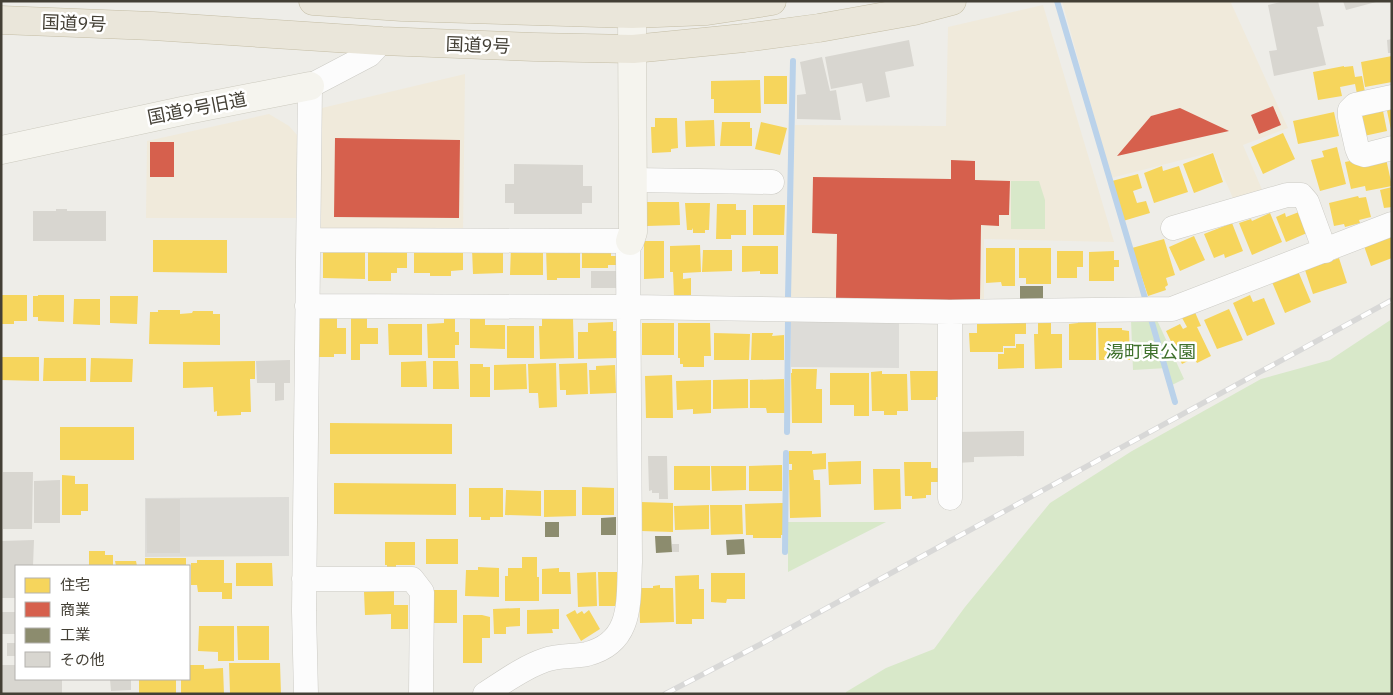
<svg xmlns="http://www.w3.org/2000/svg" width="1393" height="695" viewBox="0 0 1393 695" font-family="'IBM Plex Sans','Noto Sans JP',sans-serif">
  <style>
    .commercial { fill: #f0eadb }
    .green { fill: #d8e8c9 }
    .parking { fill: #dddcd8 }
    .homes { fill: #f6d55c }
    .shops { fill: #d6604d }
    .industry { fill: #8c8c6e }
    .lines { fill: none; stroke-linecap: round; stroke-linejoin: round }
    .stream { stroke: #bad2ea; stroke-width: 6 }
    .building { fill: #d8d6d0 }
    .street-casing { stroke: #cccbc5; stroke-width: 25 }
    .secondary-casing { stroke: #cccabf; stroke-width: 29 }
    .highway-casing { stroke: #c4bda5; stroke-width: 29 }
    .street { stroke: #fcfcfc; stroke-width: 24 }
    .secondary { stroke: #f5f4ee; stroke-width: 28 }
    .highway { stroke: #eae6da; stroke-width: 28 }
    .rail-casing { stroke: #d8d8d7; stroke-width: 5.5 }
    .rail { stroke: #fff; stroke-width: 4; stroke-dasharray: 11; stroke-linecap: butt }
    .labels { text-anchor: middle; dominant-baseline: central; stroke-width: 5; stroke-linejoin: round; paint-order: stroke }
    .street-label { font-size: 18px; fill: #433f35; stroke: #fff }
    .park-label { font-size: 18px; fill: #3f712d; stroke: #fff }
  </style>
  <rect width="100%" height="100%" fill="#eeede8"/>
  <path class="commercial" d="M1062,1H1235L1231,3L1288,128L1243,145L1263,192L1235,203L1213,152L1111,178Z
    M1043,5L1114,242L984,239V302L790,297L795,125L946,126L948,27Z
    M465,74L463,234L320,232L322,108Z
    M269,114L289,126L297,135L296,218H146L147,141Z"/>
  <path class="green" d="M1011,181H1039L1045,200V229H1011Z
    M1392,319V694H846V692L886,668L934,649L965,607L1050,503L1132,451L1261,379L1330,360Z
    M1131,320H1157L1184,379L1172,385L1167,368L1133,370Z
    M788,522H886L788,572Z"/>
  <path class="parking" d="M791,319L899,320V368L791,367Z
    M289,497V556L145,557V498Z"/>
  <path class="homes" d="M1392,56V82L1365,87L1361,62Z
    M1344,66V67L1353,66L1355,77L1362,76L1365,92L1357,94L1355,84L1340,87L1342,96L1318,100L1313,72Z
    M764,76H787V104H764Z
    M760,80L761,113H714V99H711V81Z
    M1392,104V130H1391L1386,106Z
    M1382,106L1387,131L1364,136L1359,111Z
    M1334,112L1339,136L1298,144L1293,121Z
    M655,118H677L678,148L671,149V152L652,153L651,127H655Z
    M714,120L715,146L686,147L685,121Z
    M722,122H750V128H752V146H720Z
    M761,122L787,128L780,155L755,149Z
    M1283,133L1295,159L1263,174L1251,147Z
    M1337,147L1346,184L1320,191L1311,160L1324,157L1322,151Z
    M1213,153L1223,182L1194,193L1183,164Z
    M1385,154L1392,186L1366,191L1365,186L1351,189L1345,162Z
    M1162,166L1163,171L1179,166L1188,192L1154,203L1144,173Z
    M1138,174L1142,188L1133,191L1137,203L1146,201L1150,213L1123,221L1112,181Z
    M1392,187V207L1384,208L1380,190Z
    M1358,196L1359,198L1366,197L1371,217L1359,220L1360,223L1345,227L1344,224L1334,226L1329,203Z
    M646,202H679L680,225L647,226Z
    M685,203H710L709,230H705V233H693V228L692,230H687Z
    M717,204H736V210H746V235H731V239H716Z
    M753,205H785L784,235H753Z
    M1299,212L1307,233L1286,242L1276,217L1285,213L1286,217Z
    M1270,213L1282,242L1252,255L1239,223L1251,219L1252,221Z
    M1232,223L1243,251L1225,258L1224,254L1214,258L1204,234Z
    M1194,236L1205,260L1180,271L1169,247Z
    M1391,236L1392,258L1371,266L1364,246Z
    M1164,239L1175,275L1166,278L1168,285L1165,287L1166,290L1148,296L1132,248Z
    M153,240H227V273L153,272Z
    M644,241H664V278L644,279Z
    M323,245H365V279L323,278Z
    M700,245L701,272L683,273V279L691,278V295L674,296L673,272H670V246Z
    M407,246V268H397V273H391V281H368V249Z
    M742,246H778V274H760V271L742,272Z
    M414,247H463V270L451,271V276H430V273H414Z
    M511,247L543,248V275H510Z
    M580,247V278H557V280H547L546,248Z
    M582,247L611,249V256H616V265H608V268H582Z
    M503,248V273L473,274L472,249Z
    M986,248H1015V286H1002L1001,282L986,283Z
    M1019,248H1051V284H1026V278H1019Z
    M703,250H732V271L702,272Z
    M1057,251H1083V267H1077V278H1057Z
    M1114,251V260H1119V267H1114V281H1089V252Z
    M1339,258L1347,283L1313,294L1305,270Z
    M1298,271L1311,302L1285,313L1272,282Z
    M1,295H27V321H14V324H1Z
    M38,295H64V322L38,321V317H33V296H38Z
    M1250,295L1253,302L1264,298L1275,324L1247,336L1233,303Z
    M110,296H138L137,324L110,323Z
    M74,299H100V325L73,324Z
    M1229,309L1243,340L1217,349L1204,320Z
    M158,310H180V314L192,313L193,311H213V314H220V345L149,344L150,312H158Z
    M1194,310L1201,326L1197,327L1211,356L1197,363L1194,358L1182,364L1166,331L1180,324L1183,329L1187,327L1181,316Z
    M470,314H485V325H505V349L470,348Z
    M318,316H337V328H346V354H334V357H318Z
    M351,316H367V328H378V344H360V360H351Z
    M573,318L574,358L540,359L539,326H542V319Z
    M444,319H455V332H459V345H455V358H428L427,324L444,323Z
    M1026,320V334H1015V346H1003V352H970L969,333H977V321Z
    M613,322V331H616V358L578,359V332H588V323Z
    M1038,322H1051V334H1062V368L1035,369L1034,334H1038Z
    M1078,322H1096V360H1069V324L1078,323Z
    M642,323H674V355H642Z
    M678,323H710L711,356H704V367H683V364H680V358H678Z
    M388,324H422V355H389Z
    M507,326H534V358H507Z
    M1098,328H1122V330L1129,331L1130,360H1099Z
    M714,333L750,334L749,360H714Z
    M752,333H773L772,336L784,335V360H751Z
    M1016,344H1024V368L998,369V354H1004V348H1016Z
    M1,357H39V381L1,380Z
    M44,358H86V381H43Z
    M91,358L133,359L132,382H90Z
    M255,361V379H250L251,412H241V415L217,416V411L214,412L213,387L183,388V362Z
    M426,361L427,387H401V362Z
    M433,361H458L459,389H433Z
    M556,363L557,407L539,408L538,393H529L528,364Z
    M587,363L588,394L566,395V390H560L559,364Z
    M470,364H483V367H490V397H470Z
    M526,364L527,389L494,390V365Z
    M615,365L616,393L590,394L589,370H596V366Z
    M792,369H817L816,389H822V423H792L791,373H792Z
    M882,371V374H907L908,411H897V415H884V411H872L871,372Z
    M910,371H941V397H936V400H911Z
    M830,373H869V416H854V405H830Z
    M672,375L673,418H646L645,376Z
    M748,379V408L713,409V380Z
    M784,379L785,413H767L766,408H750V380Z
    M711,380V413L693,414V409L677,410L676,381Z
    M330,423L452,424V454H330Z
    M60,427H134V460H60Z
    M789,451H812V454L826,453V469L813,470L814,480H820L821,517L790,518L789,470H792V464H789Z
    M861,461V484L829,485L828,462Z
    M904,462H931V468H939V482H931V495H926V498L912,499V496H905Z
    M782,465V491H749V466Z
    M674,466H710V490H674Z
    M711,466H746V490L712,491Z
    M873,469H900L901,509L874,510Z
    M62,475L75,476V484H88V511H81V515H62Z
    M334,483L456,484V515L334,514Z
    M582,487L614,488V515H582Z
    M469,488H503V517H490V520H481V517H469Z
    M506,490L541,491V516L505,515Z
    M544,490H576V516L544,517Z
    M641,502L673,503V532L641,531Z
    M783,503L784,535H781V538H753V535H746L745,504Z
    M709,505V529L675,530L674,506Z
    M710,505H742L743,534L711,535Z
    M426,539H458V564H426Z
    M385,542H415V565H396V569H387V565H385Z
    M89,551H105V555H113V566H89Z
    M522,557H537V577H539V601H505V576H508V568H522Z
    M145,558H186V566H145Z
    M197,560H224V583H232V599H222V592H198L197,585H191V563H197Z
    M115,561H136L137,566H116Z
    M236,563H272L273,586H236Z
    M478,567L499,568V597L465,596L466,570H478Z
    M559,568V572H570L571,594H542V569Z
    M596,572L597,606L578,607L577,573Z
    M598,572H617L619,606H599Z
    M711,573H745V599H727L726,603L711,602Z
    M699,575V589H704V619H692V624H676L675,576Z
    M660,585V588H673L674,622L640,623L639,588H653V586Z
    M432,590H457V623H432Z
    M394,591V605H408V629H391V614L365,615L364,592Z
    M520,608V626L506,627V634H494L493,609Z
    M559,609V629H552L553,633L527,634V610Z
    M575,610L577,614L582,611L584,614L589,610L600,629L581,641L566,615Z
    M463,615H482L490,617V638H482V663H463Z
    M199,626H234V661H218V652L198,651Z
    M237,626H269V660H238Z
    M229,663H280L281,694L230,693Z
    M189,665H204V669L223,668L224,694H181V679H189Z
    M139,679H176V694H139Z"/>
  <path class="shops" d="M1273,106L1281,125L1259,134L1251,115Z
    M1180,108L1229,131L1117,156L1151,116Z
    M335,138L460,140L459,218L334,217Z
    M150,142H174V177H150Z
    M951,160L975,161V180L1010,181L1009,215H999V226L981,225L980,301L836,299L837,234L812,233L813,177L951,179Z"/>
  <path class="industry" d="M1020,286H1043V299H1020Z
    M616,517V535H601V518Z
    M545,522H559V537H545Z
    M655,536H671L672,552L656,553Z
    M744,539L745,554L727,555L726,540Z"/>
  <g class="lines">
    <path class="stream" d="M1057,1L1145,298
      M788,298L793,61
      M1151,319L1175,402
      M787,432L788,319
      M785,552L786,453"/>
  </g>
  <path class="building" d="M1285,1H1318L1324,26L1317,27L1326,65L1274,76L1269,51L1277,50L1268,5Z
    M1343,1H1376V2L1346,10Z
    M1392,39V53H1388L1387,40Z
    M909,40L914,66L885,72L890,97L866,102L862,83L831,89L825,57Z
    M822,57L830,91L836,90L841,120L797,119V95L806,94L800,62Z
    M514,164L583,165V186H592V203H582V214H514V203H505V184H514Z
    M56,209H67V211H106V241H33V211H56Z
    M591,271H619V288H591Z
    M290,360V383H284V400L275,401V383H257L256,361Z
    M1024,431V456L974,457V462L956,463L955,432Z
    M648,456H667L668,499H659V493H652V490L649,491Z
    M3,472H33L32,529H3Z
    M60,480V523H34V481Z
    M146,499H180V553H147Z
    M34,540L33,566H16V598H1V541Z
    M672,544H679V552H672Z
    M1,612H16V634H1Z
    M7,643H16V656H7Z
    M1,665H16V679H62V694H1Z
    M110,679H131V690L111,691Z"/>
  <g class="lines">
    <defs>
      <path id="street" d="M1392,97L1355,105L1350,110V117L1357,148L1359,153L1365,155L1392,148
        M633,180L772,182
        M1173,228L1287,195H1301L1307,202L1325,251
        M309,240L630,241L628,251L630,562C628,600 634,642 587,654C573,657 559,655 545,660C524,667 504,682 485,694
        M307,306L630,307L950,312L1172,309L1392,224
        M950,312V498
        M304,579H412L422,592L421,694
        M306,694L304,611L310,86L369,55L382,41"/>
      <path id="secondary" d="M1,150L182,111L310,86
        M630,241L633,232L632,14"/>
      <path id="highway" d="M313,1L402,7L632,14L707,11L772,1
        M1,20L153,26L382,41L534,47L633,49L744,38L819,28L914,11L952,1"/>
    </defs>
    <use href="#street" class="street-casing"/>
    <use href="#secondary" class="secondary-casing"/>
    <use href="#highway" class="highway-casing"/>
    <use href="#street" class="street"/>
    <use href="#secondary" class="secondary"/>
    <use href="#highway" class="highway"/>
    <defs>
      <path id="rail" d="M665,694L761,644L1392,300"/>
    </defs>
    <use href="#rail" class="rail-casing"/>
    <use href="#rail" class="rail"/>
  </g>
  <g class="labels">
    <g class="street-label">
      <text transform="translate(74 23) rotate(2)">国道9号</text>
      <text transform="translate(478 45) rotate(2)">国道9号</text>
      <text transform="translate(197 108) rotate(-11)">国道9号旧道</text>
    </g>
    <g class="park-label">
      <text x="1151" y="351">湯町東公園</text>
    </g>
  </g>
  <rect width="1393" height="695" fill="none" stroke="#433f35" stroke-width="5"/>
  <rect x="15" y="565" width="175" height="115" fill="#ffffff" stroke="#b4b2ae"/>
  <rect x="25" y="578" width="25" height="15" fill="#f6d55c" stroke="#b4b2ae"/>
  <text x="60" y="590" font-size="15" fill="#433f35">住宅</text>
  <rect x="25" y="602" width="25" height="15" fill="#d6604d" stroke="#b4b2ae"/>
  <text x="60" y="615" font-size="15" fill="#433f35">商業</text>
  <rect x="25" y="628" width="25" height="15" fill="#8c8c6e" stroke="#b4b2ae"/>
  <text x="60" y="640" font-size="15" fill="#433f35">工業</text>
  <rect x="25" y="652" width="25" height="15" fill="#d8d6d0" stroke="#b4b2ae"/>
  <text x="60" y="665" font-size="15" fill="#433f35">その他</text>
</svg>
